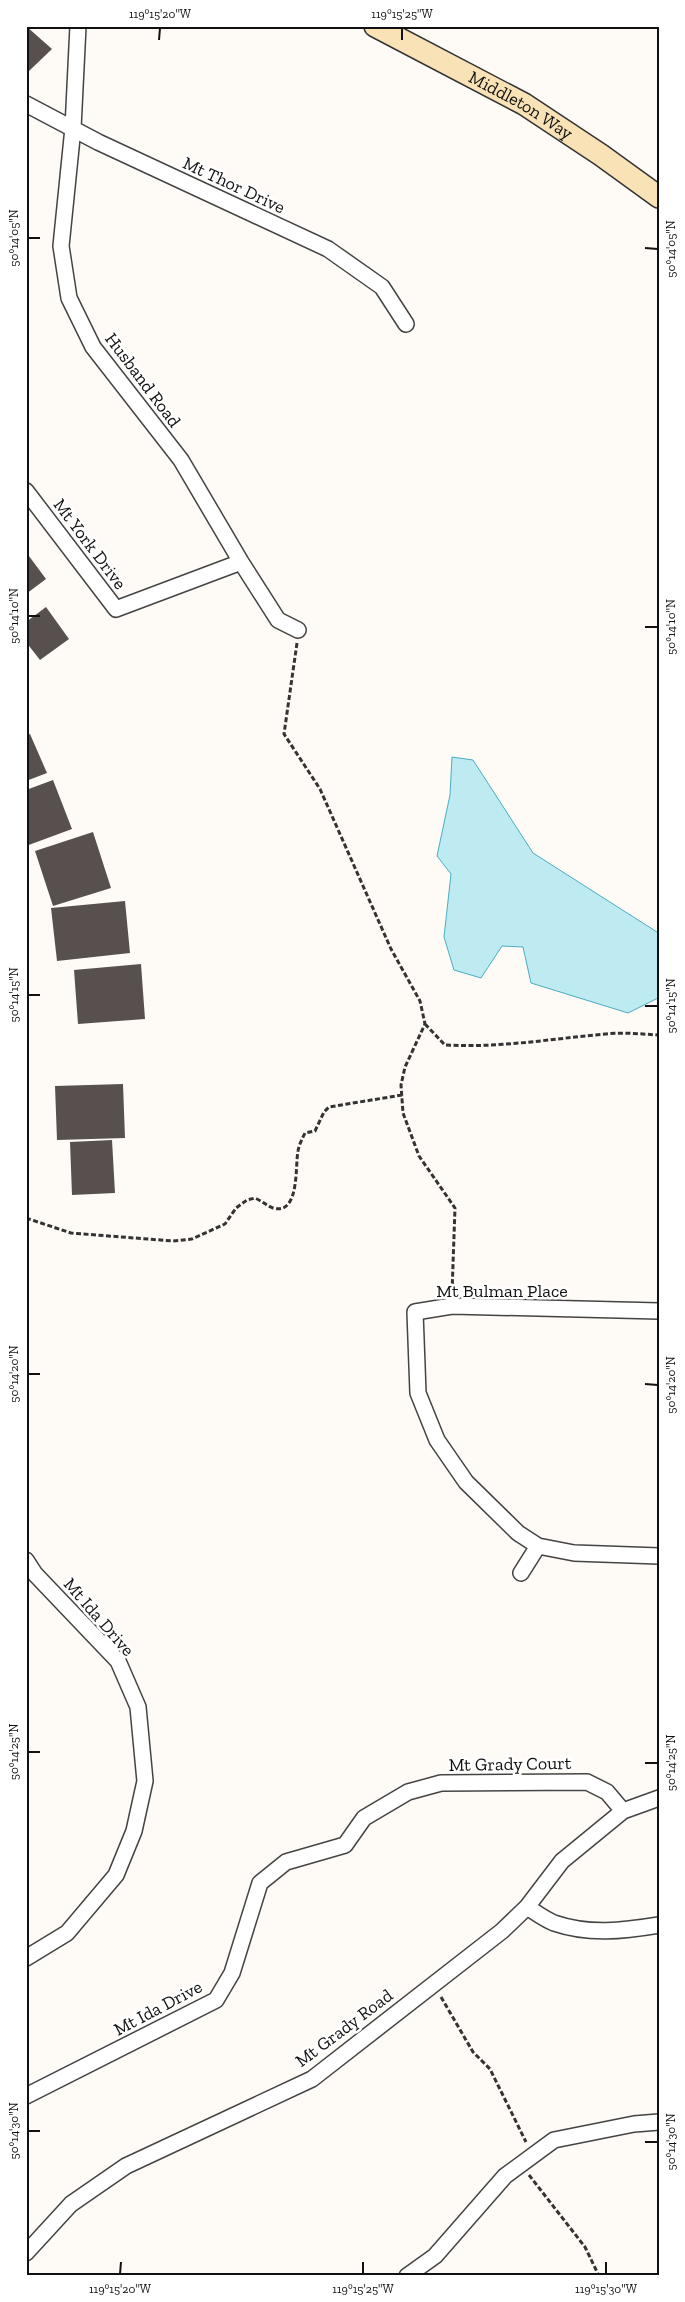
<svg xmlns="http://www.w3.org/2000/svg" width="685" height="2302" viewBox="0 0 685 2302" font-family="'Zilla Slab',serif">
  <style>
    .water { fill: #beeaf1; stroke: #4badc2 }
    .building { fill: #58504e }
    .lines { fill: none; stroke-linecap: round; stroke-linejoin: round }
    .street-casing { stroke: #444; stroke-width: 18 }
    .secondary-casing { stroke: #333; stroke-width: 24 }
    .path { stroke: #333; stroke-width: 3; stroke-dasharray: 5 2.5; stroke-linecap: butt }
    .street { stroke: #fff; stroke-width: 15 }
    .secondary { stroke: #f8e2b6; stroke-width: 21 }
    .ticks { fill: none; stroke: #111; stroke-width: 2 }
    .labels { text-anchor: middle; dominant-baseline: central; stroke-width: 5; stroke-linejoin: round; paint-order: stroke }
    .street-label { font-size: 18px; fill: #111; stroke: #fff }
    .neatline { fill: none; stroke: #111; stroke-width: 2 }
    .ticks-label { font-size: 12px; text-anchor: middle; fill: #111 }
  </style>
  <rect width="100%" height="100%" fill="#fefaf5"/>
  <path class="water" d="M452,757L473,760L533,853L657,932L659,934L658,998L628,1013L531,983L523,947L502,946L481,978L454,970L444,937L451,874L437,856L450,795Z"/>
  <path class="building" d="M26,26L52,49L29,71L26,68Z
    M26,552L46,579L26,594Z
    M46,607L69,639L40,660L26,642V622Z
    M30,734L47,773L26,781V735Z
    M53,780L72,829L26,846V790Z
    M93,832L111,888L53,906L35,851Z
    M125,901L130,953L57,961L51,908Z
    M141,964L145,1019L78,1024L74,970Z
    M123,1084L125,1138L57,1140L55,1086Z
    M112,1140L115,1193L72,1195L70,1142Z"/>
  <g class="lines">
    <defs>
      <path id="street" d="M78,26L73,128L61,246L69,298L93,347L181,460L241,562L278,620L298,630
        M26,104L98,142L328,249L382,287L406,324
        M26,491L116,609L241,562
        M659,1311L452,1306L415,1312L418,1393L437,1440L466,1482L518,1533L538,1546L574,1553L659,1556
        M26,1560L35,1574L118,1661L138,1707L145,1781L134,1831L116,1875L67,1933L26,1958
        M521,1573L538,1546
        M527,1907C535,1912 544,1919 554,1923C589,1935 623,1931 659,1925
        M26,2096L216,2000L232,1973L260,1883L286,1862L345,1845L364,1818L408,1792L441,1783L587,1782L607,1792L623,1811
        M26,2253L71,2204L126,2166L312,2079L502,1931L527,1907L562,1861L623,1811L659,1798
        M407,2276L435,2256L505,2176L554,2140L634,2124L659,2122"/>
      <g id="secondary">
        <path id="s1" d="M375,26L524,104L601,155L659,197"/>
      </g>
    </defs>
    <use href="#street" class="street-casing"/>
    <use href="#secondary" class="secondary-casing"/>
    <path class="path" d="M297,643L284,734L320,789L391,949L420,1001L425,1024L405,1067L401,1085L403,1113L419,1156L455,1208L452,1293
      M425,1024L445,1045C500,1048 550,1039 605,1034C623,1032 641,1034 659,1035
      M26,1218L71,1233L173,1241L192,1239L225,1224L236,1208L247,1200L255,1198C262,1201 267,1206 273,1208C300,1216 295,1165 298,1151C299,1145 302,1139 305,1133L315,1131L324,1112L329,1107L402,1095
      M441,1997L473,2052L490,2069L526,2142
      M529,2175L585,2247L599,2276"/>
    <use href="#street" class="street"/>
    <use href="#secondary" class="secondary"/>
  </g>
  <path class="ticks" d="M159,40L160,28M402,40V28M28,238H40M645,248L658,249M28,616H40M645,627H658M28,995H40M645,1006H658M28,1374H40M645,1384L658,1385M28,1752H40M645,1763H658M28,2131H40M645,2142H658M120,2274L121,2262M363,2274V2262M606,2274V2262"/>
  <g class="labels">
    <g class="street-label">
      <text stroke="none"><textPath href="#s1" startOffset="166">Middleton Way</textPath></text>
      <text transform="translate(234 185) rotate(25)">Mt Thor Drive</text>
      <text transform="translate(143 380) rotate(53)">Husband Road</text>
      <text transform="translate(90 544) rotate(53)">Mt York Drive</text>
      <text x="502" y="1291">Mt Bulman Place</text>
      <text transform="translate(99 1617) rotate(49)">Mt Ida Drive</text>
      <text transform="translate(510 1764) rotate(-1)">Mt Grady Court</text>
      <text transform="translate(158 2008) rotate(-28)">Mt Ida Drive</text>
      <text transform="translate(344 2028) rotate(-37)">Mt Grady Road</text>
    </g>
  </g>
  <rect width="685" height="2302" fill="none" stroke="#ffffff" stroke-width="55"/>
  <rect x="28" y="28" width="630" height="2246" class="neatline"/>
  <g class="ticks-label">
    <text x="160" y="18">119°15'20"W</text>
    <text x="402" y="18">119°15'25"W</text>
    <text transform="translate(14 238) rotate(-90)" y="4">50°14'05"N</text>
    <text transform="translate(671 249) rotate(-90)" y="4">50°14'05"N</text>
    <text transform="translate(14 616) rotate(-90)" y="4">50°14'10"N</text>
    <text transform="translate(671 627) rotate(-90)" y="4">50°14'10"N</text>
    <text transform="translate(14 995) rotate(-90)" y="4">50°14'15"N</text>
    <text transform="translate(671 1006) rotate(-90)" y="4">50°14'15"N</text>
    <text transform="translate(14 1374) rotate(-90)" y="4">50°14'20"N</text>
    <text transform="translate(671 1385) rotate(-90)" y="4">50°14'20"N</text>
    <text transform="translate(14 1752) rotate(-90)" y="4">50°14'25"N</text>
    <text transform="translate(671 1763) rotate(-90)" y="4">50°14'25"N</text>
    <text transform="translate(14 2131) rotate(-90)" y="4">50°14'30"N</text>
    <text transform="translate(671 2142) rotate(-90)" y="4">50°14'30"N</text>
    <text x="120" y="2293">119°15'20"W</text>
    <text x="363" y="2293">119°15'25"W</text>
    <text x="606" y="2293">119°15'30"W</text>
  </g>
</svg>
